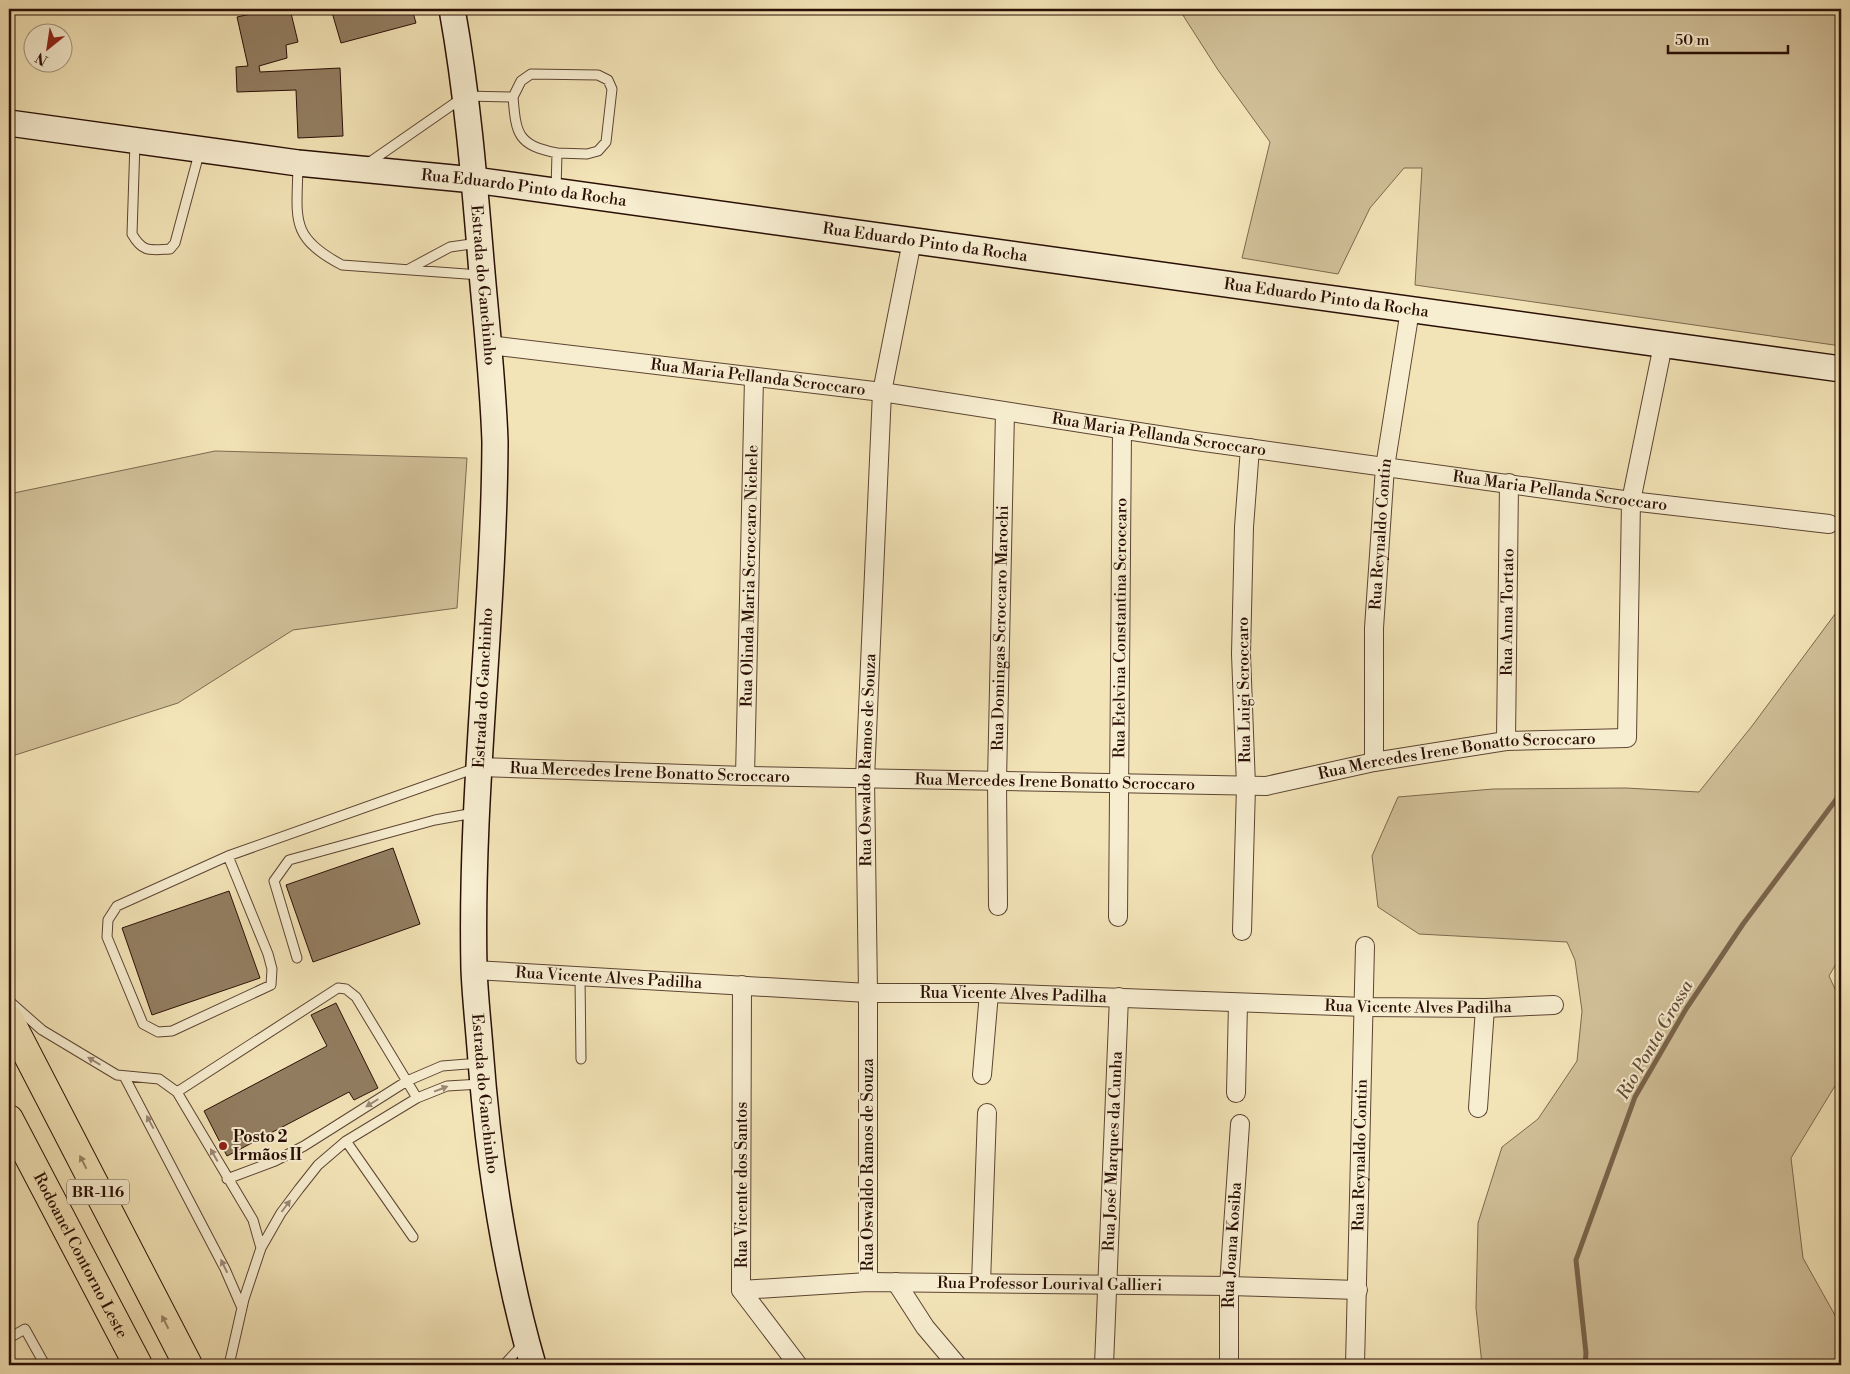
<svg xmlns="http://www.w3.org/2000/svg" width="1850" height="1374" viewBox="0 0 1850 1374" font-family="'Libre Bodoni',serif">
  <style>
    .green { fill: #d1c099; stroke: #7e684f }
    .lines { fill: none; stroke-linecap: round; stroke-linejoin: round }
    .stream { stroke: #7a644b; stroke-width: 5 }
    .building { fill: #937e62; stroke: #2a0f05 }
    .lane-casing { stroke: #5c4432; stroke-width: 11 }
    .street-casing { stroke: #5c4432; stroke-width: 20 }
    .secondary-casing { stroke: #2a0f05; stroke-width: 28 }
    .highway-casing { stroke: #2a0f05; stroke-width: 30 }
    .lane { stroke: #f7edd0; stroke-width: 9 }
    .street { stroke: #f7edd0; stroke-width: 18 }
    .secondary { stroke: #f7edd0; stroke-width: 25 }
    .highway { stroke: #f3e4b7; stroke-width: 28 }
    .oneway { fill: #9b8975 }
    .oneway2 { fill: #998467 }
    .poi-dot { fill: #8f2418; stroke: #f7edd0; stroke-width: 2 }
    .labels { text-anchor: middle; dominant-baseline: central; stroke-width: 4; stroke-linejoin: round; paint-order: stroke }
    .shield { fill: #f7edd0; stroke: #685242; stroke-width: 1 }
    .shield-label { font-size: 15px; font-weight: bold; fill: #2a0f05 }
    .street-label { font-size: 16px; fill: #2a0f05; stroke: #f7edd0 }
    .poi-label { font-size: 16px; font-weight: bold; fill: #2a0f05; stroke: #f7edd0; text-anchor: start }
    .water-label { font-size: 18px; font-style: italic; fill: #664e3a; stroke: #f7edd0 }
  </style>
  <rect width="100%" height="100%" fill="#f3e4b7"/>
  <filter id="stains"><feTurbulence type="fractalNoise" baseFrequency=".004" numOctaves="4"/><feColorMatrix values="0 0 0 0 .2 0 0 0 0 .09 0 0 0 0 .02 0 0 0 .5 -.17"/></filter>
  <radialGradient id="worn" r=".72"><stop offset=".6" stop-color="#630" stop-opacity="0"/><stop offset="1" stop-color="#630" stop-opacity=".3"/></radialGradient>
  <path class="green" d="M1179,9H1841V346L1415,285L1422,168H1404L1370,208L1338,274L1242,258L1270,142L1218,70Z
    M215,451L467,458L457,608L293,630L178,703L9,757V494Z
    M1841,606V955L1829,976L1841,1002V1076L1791,1158L1803,1258L1841,1326V1365H1482L1476,1308L1478,1223L1502,1147L1538,1119L1577,1061L1582,1011L1575,960L1567,942L1419,934L1378,907L1372,856L1398,797L1493,789L1626,788L1699,792L1752,726Z"/>
  <g class="lines">
    <path class="stream" d="M1585,1365L1586,1353L1576,1260L1635,1097L1686,1009L1743,924L1841,793"/>
  </g>
  <path class="building" d="M273,9H290L298,42L286,45L287,58L259,66L260,72L340,68L343,136L298,138L296,90L237,92L236,67L248,66L237,17Z
    M331,9H412L416,23L341,43Z
    M393,848L420,924L313,962L286,885Z
    M229,891L260,978L152,1015L122,928Z
    M336,1003L378,1088L354,1100L349,1092L227,1156L204,1111L327,1046L311,1015Z"/>
  <g class="lines">
    <defs>
      <path id="lane" d="M513,97L521,81L531,74L598,75L608,80L612,89L606,142L598,151L587,154L557,153
        M135,142L132,234C143,253 150,250 170,249L175,243L200,150
        M367,164L465,96L513,97C516,135 518,145 557,153L556,190
        M298,165C297,219 289,237 342,265L480,275
        M409,269L450,247L478,243
        M228,856L268,954L272,969L271,985L172,1031L158,1032L143,1024L107,937L108,920L117,906L228,856L476,768
        M297,958L274,881L289,860L435,820L474,813
        M580,977L581,1059
        M9,1001L42,1030L117,1075L159,1079L177,1092L253,1220L261,1248L244,1299L229,1365
        M124,1076L225,1269L242,1308
        M177,1092L338,988L346,989L356,997L417,1098
        M346,1141L413,1237
        M227,1179L275,1161L304,1146L407,1081L442,1066L480,1063
        M261,1248L281,1213L299,1189L318,1165L346,1141L417,1098L447,1086L481,1084
        M9,1338L25,1329L45,1365
        M504,1365L524,1343"/>
      <g id="street">
        <path id="s1" d="M489,345L882,392L1197,441L1631,501L1829,524"/>
        <path id="s2" d="M1506,741L1509,483"/>
        <path id="s3" d="M1374,762V628L1385,467L1410,310"/>
        <path id="s4" d="M479,767L745,776L1266,786L1374,762L1506,741L1627,738L1631,501L1663,345"/>
        <path id="s5" d="M745,776L754,378"/>
        <path id="s6" d="M998,906L997,781L1005,412"/>
        <path id="s7" d="M1118,917L1122,430"/>
        <path d="M1242,931L1246,786L1241,654L1244,527L1250,448"/>
        <path id="s8" d="M474,970L868,993H989L1364,1007L1485,1008L1554,1005"/>
        <path d="M742,985L741,1290L798,1365"/>
        <path d="M982,1075L989,993"/>
        <path d="M1236,1093L1238,1003"/>
        <path d="M1478,1108L1485,1008"/>
        <path id="s9" d="M868,1282V993L865,778L882,392L912,241"/>
        <path d="M896,1282L925,1327L957,1365"/>
        <path d="M981,1283L987,1113"/>
        <path id="s10" d="M741,1290L868,1282L1229,1286L1358,1290"/>
        <path id="s11" d="M1104,1365L1119,997"/>
        <path id="s12" d="M1229,1365V1286L1240,1124"/>
        <path id="s13" d="M1355,1365L1365,946"/>
      </g>
      <g id="secondary">
        <path id="s14" d="M452,9C467,92 474,176 481,261C486,321 493,381 495,442C494,618 470,793 474,969C475,995 478,1022 480,1048C488,1156 503,1262 533,1365"/>
        <path id="s15" d="M9,123L298,163L474,180L1841,369"/>
      </g>
      <g id="highway">
        <path d="M9,1019L188,1365"/>
        <path id="s16" d="M9,1119L138,1365"/>
      </g>
    </defs>
    <use href="#lane" class="lane-casing"/>
    <use href="#street" class="street-casing"/>
    <use href="#secondary" class="secondary-casing"/>
    <use href="#highway" class="highway-casing"/>
    <use href="#lane" class="lane"/>
    <use href="#street" class="street"/>
    <use href="#secondary" class="secondary"/>
    <use href="#highway" class="highway"/>
  </g>
  <defs><path id="oneway-solid" d="M-6-.8H1V-3.2L6.5 0L1 3.2V.8H-6Z" transform="scale(1.25)"/></defs>
  <g class="oneway">
    <use href="#oneway-solid" transform="translate(94 1061) rotate(-149)"/>
    <use href="#oneway-solid" transform="translate(441 1089) rotate(-21)"/>
    <use href="#oneway-solid" transform="translate(372 1103) rotate(148)"/>
    <use href="#oneway-solid" transform="translate(150 1122) rotate(-118)"/>
    <use href="#oneway-solid" transform="translate(214 1155) rotate(-119)"/>
    <use href="#oneway-solid" transform="translate(286 1206) rotate(-53)"/>
    <use href="#oneway-solid" transform="translate(224 1266) rotate(-116)"/>
  </g>
  <g class="oneway2">
    <use href="#oneway-solid" transform="translate(83 1162) rotate(-117)"/>
    <use href="#oneway-solid" transform="translate(165 1322) rotate(-117)"/>
  </g>
  <circle class="poi-dot" cx="223" cy="1146" r="5"/>
  <g class="labels">
    <rect class="shield" x="67" y="1179.5" width="62" height="25" rx="4"/>
    <g class="shield-label">
      <text x="98" y="1192">BR-116</text>
    </g>
    <g class="street-label">
      <text stroke="none"><textPath href="#s15" startOffset="519">Rua Eduardo Pinto da Rocha</textPath></text>
      <text stroke="none"><textPath href="#s15" startOffset="924">Rua Eduardo Pinto da Rocha</textPath></text>
      <text stroke="none"><textPath href="#s14" startOffset="278">Estrada do Ganchinho</textPath></text>
      <text stroke="none"><textPath href="#s15" startOffset="1329">Rua Eduardo Pinto da Rocha</textPath></text>
      <text stroke="none"><textPath href="#s1" startOffset="271">Rua Maria Pellanda Scroccaro</textPath></text>
      <text stroke="none"><textPath href="#s1" startOffset="676">Rua Maria Pellanda Scroccaro</textPath></text>
      <text stroke="none"><textPath href="#s1" startOffset="1081">Rua Maria Pellanda Scroccaro</textPath></text>
      <text stroke="none"><textPath href="#s3" startOffset="228">Rua Reynaldo Contin</textPath></text>
      <text stroke="none"><textPath href="#s5" startOffset="200">Rua Olinda Maria Scroccaro Nichele</textPath></text>
      <text stroke="none"><textPath href="#s2" startOffset="129">Rua Anna Tortato</textPath></text>
      <text stroke="none"><textPath href="#s6" startOffset="278">Rua Domingas Scroccaro Marochi</textPath></text>
      <text stroke="none"><textPath href="#s7" startOffset="289">Rua Etelvina Constantina Scroccaro</textPath></text>
      <text transform="translate(483 688) rotate(-87)">Estrada do Ganchinho</text>
      <text transform="translate(1244 690) rotate(-91)">Rua Luigi Scroccaro</text>
      <text stroke="none"><textPath href="#s4" startOffset="981">Rua Mercedes Irene Bonatto Scroccaro</textPath></text>
      <text stroke="none"><textPath href="#s9" startOffset="522">Rua Oswaldo Ramos de Souza</textPath></text>
      <text stroke="none"><textPath href="#s4" startOffset="171">Rua Mercedes Irene Bonatto Scroccaro</textPath></text>
      <text stroke="none"><textPath href="#s4" startOffset="576">Rua Mercedes Irene Bonatto Scroccaro</textPath></text>
      <text stroke="none"><textPath href="#s8" startOffset="135">Rua Vicente Alves Padilha</textPath></text>
      <text stroke="none"><textPath href="#s8" startOffset="540">Rua Vicente Alves Padilha</textPath></text>
      <text stroke="none"><textPath href="#s8" startOffset="945">Rua Vicente Alves Padilha</textPath></text>
      <text stroke="none"><textPath href="#s14" startOffset="1088">Estrada do Ganchinho</textPath></text>
      <text stroke="none"><textPath href="#s11" startOffset="214">Rua José Marques da Cunha</textPath></text>
      <text stroke="none"><textPath href="#s13" startOffset="210">Rua Reynaldo Contin</textPath></text>
      <text transform="translate(868 1165) rotate(-90)">Rua Oswaldo Ramos de Souza</text>
      <text transform="translate(742 1185) rotate(-90)">Rua Vicente dos Santos</text>
      <text stroke="none"><textPath href="#s12" startOffset="120">Rua Joana Kosiba</textPath></text>
      <text stroke="none"><textPath href="#s16" startOffset="154">Rodoanel Contorno Leste</textPath></text>
      <text stroke="none"><textPath href="#s10" startOffset="309">Rua Professor Lourival Gallieri</textPath></text>
    </g>
    <g class="poi-label">
      <text x="233" y="1137">Posto 2<tspan x="233" dy="18">Irmãos II</tspan></text>
    </g>
    <g class="water-label">
      <text transform="translate(1655 1040) rotate(-60)">Rio Ponta Grossa</text>
    </g>
  </g>
  <rect width="1850" height="1374" fill="none" stroke="#f3e4b7" stroke-width="30"/>
  <rect x="10" y="10" width="1830" height="1354" fill="none" stroke="#2a0f05" stroke-width="2.5"/>
  <rect x="15" y="15" width="1820" height="1344" fill="none" stroke="#2a0f05"/>
  <g transform="translate(48 48) rotate(210)"><circle r="24" fill="#f7edd0" stroke="#a5947f"/>
  <path d="M0-4L9 19L0 12L-9 19Z" fill="#8f2418"/>
  <text y="-8" font-size="14" font-weight="bold" text-anchor="middle" fill="#2a0f05">N</text>
  </g>
  <path d="M1668 45v8h120v-8" fill="none" stroke="#2a0f05" stroke-width="2.5"/>
  <text x="1675" y="45" font-size="15" fill="#2a0f05" stroke="#f7edd0" stroke-width="4" paint-order="stroke">50 m</text>
  <rect width="100%" height="100%" filter="url(#stains)"/>
  <rect width="100%" height="100%" fill="url(#worn)"/>
</svg>
